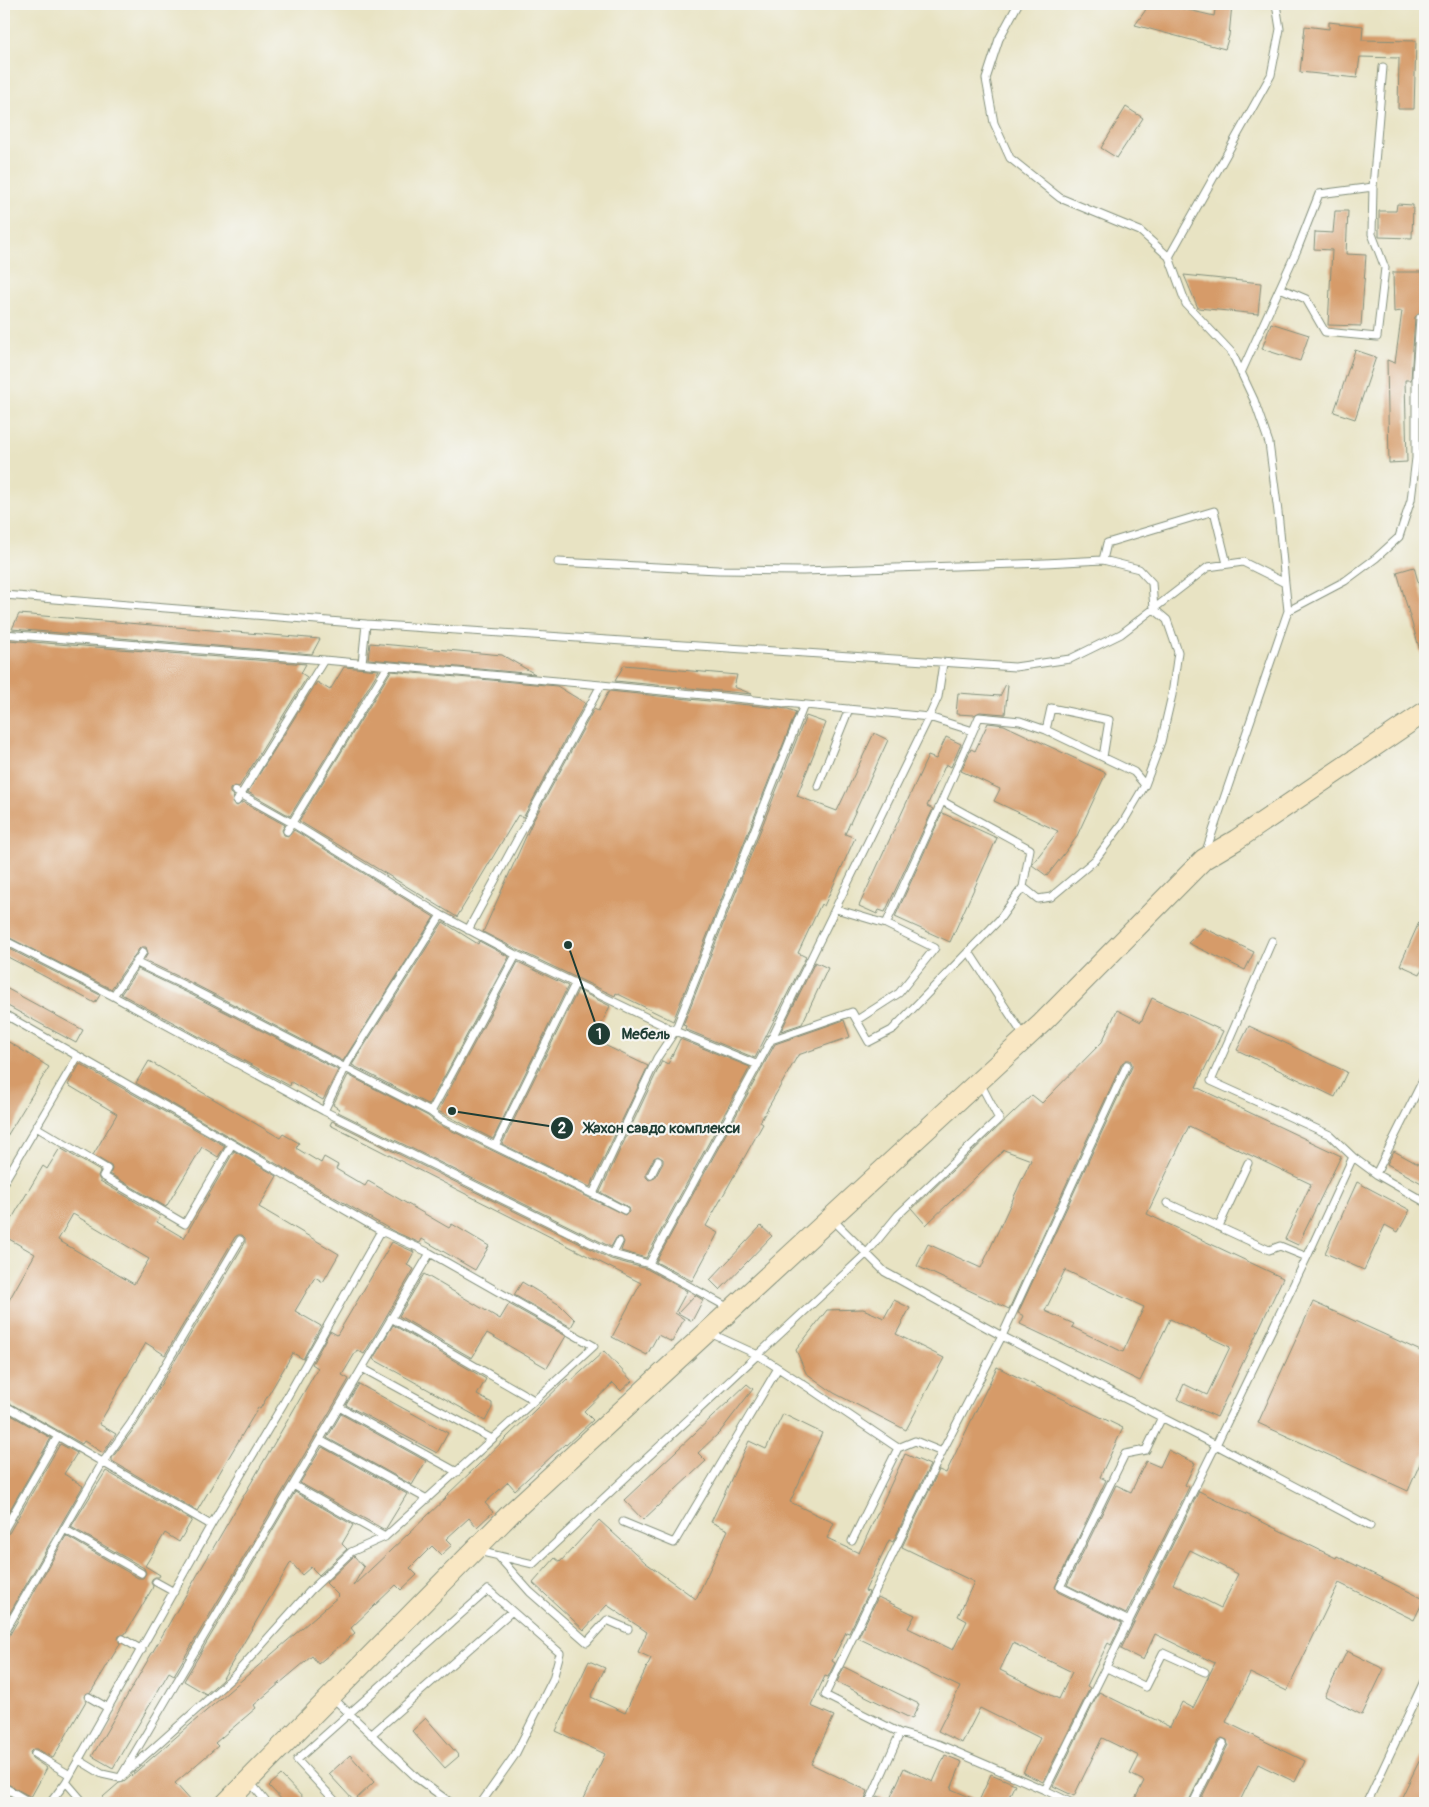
<svg xmlns="http://www.w3.org/2000/svg" width="1429" height="1807" viewBox="0 0 1429 1807" font-family="Pangolin,sans-serif">
  <style>
    .building { fill: #d69b69; fill-rule: evenodd }
    .lines { fill: none; stroke-linecap: round; stroke-linejoin: round }
    .lane-casing { stroke: #84907c; stroke-width: 9 }
    .secondary-casing { stroke: #84907c; stroke-width: 22 }
    .lane { stroke: #fff; stroke-width: 7 }
    .secondary { stroke: #f9e7c3; stroke-width: 20 }
    .leader { fill: none; stroke: #1f3d34; stroke-width: 2 }
    .callout-dot { fill: #1f3d34; stroke: #f6f6f2; stroke-width: 2 }
    .mark-label { font-size: 15px; text-anchor: middle; font-weight: bold; fill: #fff }
    .callout-label { font-size: 15px; text-anchor: middle; font-weight: bold; fill: #1f3d34; stroke: #f6f6f2; stroke-width: 4.5; stroke-linejoin: round; paint-order: stroke }
  </style>
  <rect width="100%" height="100%" fill="#f6f6f2"/>
  <filter id="ink" filterUnits="userSpaceOnUse"><feTurbulence type="fractalNoise" baseFrequency=".02" numOctaves="2"/><feDisplacementMap in="SourceGraphic" scale="10" xChannelSelector="R" yChannelSelector="G"/><feConvolveMatrix kernelMatrix="1 2 1 2 8 2 1 2 1" color-interpolation-filters="sRGB"/></filter>
  <filter id="wash" filterUnits="userSpaceOnUse"><feTurbulence type="fractalNoise" baseFrequency=".0096" numOctaves="4" result="noise"/><feDisplacementMap in="SourceGraphic" scale="20" xChannelSelector="R" yChannelSelector="G"/><feGaussianBlur stdDeviation="1.12" result="paint"/><feColorMatrix in="noise" values="0 0 0 0 0 0 0 0 0 0 0 0 0 0 0 0 0 1.4 0 .05"/><feComposite in="paint" operator="in"/></filter>
  <g filter="url(#wash)">
    <rect width="100%" height="100%" fill="#e8e3c3"/>
    <g id="blocks">
      <path class="building" d="M1147,4H1163L1214,16L1216,4H1232L1229,36L1225,49L1135,25L1145,11Z
        M1329,22L1363,26L1362,40L1416,41L1414,109H1398L1399,58L1360,57L1357,78L1300,72L1305,26L1329,29Z
        M1126,107L1143,118L1117,158L1101,148Z
        M1397,204L1413,205L1412,238L1379,237V211H1396Z
        M1335,211H1348L1346,254L1366,255L1361,326L1328,325L1332,250L1314,249L1315,232L1333,233Z
        M1393,272H1425V318L1423,314L1420,313L1415,317L1411,380H1405L1407,462L1389,463L1387,360L1395,363L1402,311L1394,312Z
        M1184,275L1261,283L1258,314L1198,308Z
        M1425,319V380H1421V373Z
        M1271,323L1309,335L1300,361L1262,349Z
        M1355,350L1376,357L1355,419L1334,412Z
        M1414,567L1425,606V653L1421,654L1397,572Z
        M19,614L320,639L312,654L12,629Z
        M8,640L306,664L301,673L307,677L239,787L234,786L230,789V793L234,796L232,803L237,806L243,802L285,825L282,830L284,835L289,836L294,830L434,917L343,1061L194,984L144,960L148,953L146,947H141L139,949L111,989L4,935V648Z
        M370,643L502,655L535,674L368,659Z
        M624,665L737,675L734,687L752,694L615,681Z
        M344,667L379,670L290,816L248,792L317,682L330,690Z
        M391,671L557,686L585,703L523,818L518,815L457,917L299,821Z
        M1006,684L1008,685L1005,714L980,712L974,715L956,714L958,693L1000,696Z
        M609,691L788,709L796,712L673,1021L616,993L615,996L518,950L483,932L532,823L594,709L598,711Z
        M806,716L826,723L797,796L837,811L874,733L888,740L845,834L855,838L824,906L821,904L798,953L806,957L755,1058L685,1029L686,1026L683,1025Z
        M988,723L1004,725L1106,773L1076,838L1047,876L1032,865L1033,863L1058,831L994,801L1000,789L961,771L971,749L975,751Z
        M946,737L961,744L951,767L946,764L927,806L933,809L885,912L879,910L877,914L859,906L928,756L936,759Z
        M942,813L997,838L950,942L895,917Z
        M1425,909V963L1420,974L1400,965Z
        M443,922L478,944L479,941L509,957L429,1105L352,1065Z
        M1204,928L1254,952L1245,970L1188,943Z
        M4,946L100,995L95,1003L4,955Z
        M518,962L568,986L493,1139L438,1111Z
        M815,962L828,968L802,1024L781,1031Z
        M138,969L190,994L338,1070L323,1100L291,1082L290,1086L121,994Z
        M4,987L83,1030L76,1043L4,1004Z
        M578,990L610,1006L594,1040L648,1066L590,1187L502,1144Z
        M1152,998L1223,1031L1196,1087L1341,1156L1298,1245L1285,1239L1311,1184L1189,1126L1147,1214L1283,1278L1217,1417L1177,1399L1184,1384L1207,1395L1230,1347L1170,1319L1140,1381L1020,1324L1024,1316L1018,1313L1132,1067V1064L1130,1060H1126L1122,1063L1009,1309L917,1266L928,1244L981,1268L1031,1160L1004,1150L926,1225L912,1209L1032,1095L1042,1103L1102,1042L1117,1010L1141,1022ZM1065,1270L1144,1307L1123,1352L1072,1327L1074,1324L1045,1311Z
        M844,1020L850,1037L798,1055L760,1122L763,1124L706,1226L718,1233L692,1281L656,1262L775,1044Z
        M1249,1026L1347,1072L1335,1097L1237,1050Z
        M4,1039L49,1067L4,1141Z
        M680,1039L750,1067L646,1258L621,1251L624,1242L621,1237L616,1238L611,1247L338,1112L339,1109L333,1105L348,1075L428,1116L438,1124L625,1215L629,1212L628,1207L600,1192L662,1061L668,1064ZM658,1156L663,1159V1163L655,1178L649,1180L646,1177V1173L654,1158Z
        M149,1061L280,1138L283,1134L299,1143L296,1148L321,1163L324,1157L338,1165L336,1169L365,1186L368,1181L449,1228L452,1224L489,1246L475,1270L422,1239L420,1243L393,1231L136,1083Z
        M80,1064L225,1146L218,1157L202,1147L166,1207L110,1174L112,1169L111,1166L93,1155L117,1114L68,1085Z
        M332,1121L611,1259L647,1269L687,1291L675,1313L684,1319L672,1342L658,1335L647,1355L612,1337L641,1283L330,1125Z
        M60,1148L100,1171L98,1176L100,1181L160,1216L157,1222L184,1238L234,1151L277,1176L259,1207L339,1254L323,1282L315,1277L295,1311L321,1326L303,1359L293,1353L260,1409L258,1408L197,1511L112,1461V1458L136,1426L245,1243V1238L242,1235H238L235,1237L165,1355L146,1343L99,1424L116,1434L103,1453L84,1441L82,1444L4,1400V1309L35,1254L4,1236V1232L43,1166L47,1169ZM73,1214L149,1259L134,1284L58,1240Z
        M1394,1151L1425,1168V1185L1387,1164Z
        M1357,1182L1410,1210L1398,1232L1385,1225L1364,1270L1325,1253Z
        M761,1226L772,1236L720,1290L710,1280Z
        M392,1242L414,1252L407,1265L414,1269L364,1354L357,1350L342,1375L349,1379L174,1675L169,1672L113,1768L92,1756L318,1368L312,1364L330,1331L337,1335Z
        M424,1274L500,1319L509,1304L566,1336L547,1368L487,1333L472,1358L399,1316Z
        M522,1282L560,1305L575,1320L571,1327L514,1295Z
        M695,1295L703,1300L692,1321L678,1313Z
        M894,1300L910,1308L896,1334L944,1358L906,1430L834,1393L806,1373L796,1350L827,1310L863,1309L884,1318Z
        M1313,1302L1425,1353V1452L1408,1491L1258,1423Z
        M393,1325L486,1379L477,1395L492,1403V1408L485,1421L373,1359Z
        M604,1351L632,1381L621,1391L613,1383L584,1411L593,1420L566,1445L565,1444L515,1490L508,1482L485,1503L493,1512L477,1527L469,1518L446,1539L452,1545L441,1555L432,1546L410,1568L417,1575L401,1590L396,1585L351,1628L355,1633L318,1664L312,1656L254,1705L256,1708L215,1743L218,1746L175,1783L193,1803H96L119,1783L124,1782L339,1596L326,1583L354,1556L364,1567L353,1586L446,1498L445,1497L567,1379L570,1382Z
        M997,1367L1123,1428L1100,1477L1106,1480L1055,1587L1058,1592L1122,1623L1111,1645L1108,1643L1100,1659L1087,1686L1090,1688L1043,1782L1023,1773L1040,1738L980,1708L962,1743L938,1731L960,1687L858,1638L878,1597L915,1615L908,1628L953,1650L967,1621L958,1616L974,1582L902,1547L939,1470L946,1473ZM1013,1643L1072,1672L1059,1699L1000,1670Z
        M359,1384L448,1433L437,1453L346,1405Z
        M747,1384L753,1389L720,1432L698,1453L706,1461L643,1520L624,1500Z
        M4,1411L51,1438L4,1520Z
        M341,1414L426,1461L412,1485L327,1438Z
        M783,1414L822,1433L790,1502L834,1523L827,1538L859,1553L905,1454L930,1465L893,1542L889,1540L865,1591L869,1592L849,1633L846,1632L832,1661L835,1663L828,1677L825,1676L811,1706L834,1716L811,1764L868,1791L864,1803H582L605,1754L556,1731L589,1661L605,1668L591,1697L625,1713L651,1658L638,1652L647,1632L607,1605L584,1630L533,1583L555,1558L560,1562L599,1520L646,1563L696,1599L728,1530L711,1522L749,1441L766,1449Z
        M60,1444L77,1453L64,1474L83,1486L4,1623V1535L9,1533Z
        M322,1447L407,1494L385,1530L300,1483Z
        M1168,1450L1195,1463L1185,1485L1189,1487L1126,1614L1067,1585L1116,1485L1131,1492L1146,1461L1160,1467Z
        M106,1471L192,1520L179,1542L165,1533L145,1566L160,1575L159,1577H155L152,1579L151,1583L153,1586L152,1589L125,1634L119,1636L118,1639L120,1644L91,1692L85,1694L84,1697L86,1701L53,1758L37,1749H33L30,1752L32,1758L47,1768L31,1797L4,1782V1638L9,1636L66,1536L138,1578H143L146,1573L144,1568L71,1527Z
        M1199,1491L1336,1558L1337,1556L1424,1599L1414,1620L1339,1583L1287,1691L1250,1673L1226,1722L1305,1761L1295,1782L1258,1764L1239,1803H1199L1228,1745L1227,1740L1222,1738L1218,1741L1188,1803H1133L1144,1781L1130,1774L1139,1756L1102,1738L1074,1796L1053,1786L1099,1692L1170,1727L1182,1702L1193,1708L1215,1663L1155,1634L1143,1660L1121,1649ZM1190,1550L1238,1574L1221,1608L1173,1584Z
        M295,1492L353,1525L342,1544L347,1549L319,1575L311,1567L302,1575L291,1562L222,1680L206,1694L184,1681Z
        M1347,1651L1384,1669L1362,1715L1325,1696Z
        M844,1667L919,1704L912,1719L837,1682Z
        M426,1718L459,1756L445,1768L412,1731Z
        M1425,1749V1803H1399Z
        M350,1755L374,1782L354,1801L329,1774Z
        M945,1755L962,1762L951,1789L979,1801L991,1774L1015,1784L1006,1803H875L878,1796L889,1801L904,1768L933,1782Z
        M281,1775L308,1803H285L269,1786Z
        M4,1793L21,1803H4Z"/>
    </g>
  </g>
  <g filter="url(#ink)">
    <use href="#blocks" fill-opacity="0" stroke="#84907c" stroke-width="1"/>
    <g class="lines">
      <defs>
        <path id="lane" d="M1018,4L999,39L986,79L994,123L1010,158L1060,198L1140,231L1169,257
          M1276,4L1280,29L1271,75L1169,257L1186,304L1232,353L1254,400L1269,443L1278,512L1285,583
          M1280,288L1306,299L1325,332L1377,337L1385,268L1372,234L1373,187
          M1241,373L1297,250L1319,194L1373,187L1383,67
          M1103,560L1107,543L1214,511L1227,564
          M558,562L718,570L803,571L1045,563L1103,560L1139,569L1152,583L1154,609L1167,620L1178,652L1172,695L1161,742L1145,785L1122,824L1095,860L1051,897L1038,899L1023,887
          M4,595L366,624L1015,667L1070,659L1121,634L1208,567L1243,562L1285,583L1288,611L1205,854
          M1288,611L1345,581L1376,558L1399,537L1411,500L1416,458V373L1420,318
          M4,634L324,660L601,685
          M362,663L366,624
          M973,731L979,717L1020,721L1046,730
          M1103,757L1109,720L1051,708L1046,730L1134,772L1145,785
          M818,786L849,709
          M235,791L292,823L441,915L516,955L675,1031L758,1065
          M237,801L324,660
          M287,831L388,666
          M836,909L886,924
          M468,930L601,685L929,717L771,1040L649,1264
          M4,940L113,996L324,1111L613,1254L649,1264L729,1308
          M1272,941L1211,1081L1330,1135L1353,1157L1307,1257L1216,1445L1370,1526
          M969,952L1024,1036
          M137,963L192,989L431,1112L516,955
          M575,984L495,1146L593,1194L657,1058L675,1031L804,705
          M113,996L143,952
          M4,1014L232,1144L381,1231L430,1253L594,1346L385,1537L351,1552L311,1590L232,1678L120,1778L430,1253
          M857,1020L899,993L935,948L886,924L942,801
          M771,1040L852,1012L869,1042L892,1030L999,920L1023,887L1030,849L942,801L973,731L929,717L938,697L943,663
          M324,1111L348,1062L441,915
          M431,1112L440,1119L495,1146
          M36,1127L107,1169L103,1176L185,1224L232,1144
          M1353,1157L1376,1174L1425,1202
          M1376,1174L1425,1076
          M651,1175L658,1161
          M4,1182L78,1056
          M593,1194L624,1210
          M1167,1203L1269,1250L1280,1246L1307,1257
          M831,1218L885,1272L1002,1336L1216,1445L1045,1790
          M1219,1226L1248,1163
          M613,1254L619,1242
          M391,1318L534,1400
          M710,1333L758,1355L809,1388L898,1448L852,1541
          M362,1368L492,1439
          M4,1405L211,1525
          M339,1407L457,1472
          M320,1440L427,1499
          M898,1448L915,1441L942,1452
          M293,1485L385,1537
          M623,1522L674,1543L778,1368
          M64,1529L141,1573
          M4,1530L58,1436
          M478,1551L533,1564L867,1253L898,1215L999,1119L980,1083
          M498,1556L530,1592L587,1642L607,1620L628,1629
          M156,1582L174,1592
          M1129,1621L1060,1587L1125,1454L1146,1450L1162,1417
          M4,1633L103,1462L131,1423L240,1240
          M123,1639L142,1650
          M1107,1668L1146,1687L1163,1653L1205,1672
          M89,1697L108,1708
          M332,1697L418,1779L451,1803
          M371,1735L512,1611
          M35,1754L70,1775
          M79,1760L102,1774L120,1778
          M66,1782L84,1803
          M250,1782L267,1803
          M4,1787L31,1803
          M50,1803L66,1782L211,1525L282,1406L381,1231
          M337,1803L297,1760L488,1590L560,1653L553,1679L515,1755L481,1803
          M869,1803L900,1733
          M1072,1803L1045,1790L938,1744L900,1733L825,1695L942,1452L1002,1336L1127,1065
          M1193,1803L1223,1743
          M1367,1803L1425,1679"/>
        <path id="secondary" d="M226,1803L511,1513L1042,1023L1204,859L1236,840L1425,712"/>
      </defs>
      <use href="#lane" class="lane-casing"/>
      <use href="#secondary" class="secondary-casing"/>
      <use href="#lane" class="lane"/>
      <use href="#secondary" class="secondary"/>
    </g>
  </g>
  <path class="leader" d="M568 945L599 1034M452 1111L562 1128"/>
  <g class="callout-dot">
    <circle cx="568" cy="945" r="5"/>
    <circle cx="452" cy="1111" r="5"/>
    <circle cx="599" cy="1034" r="12"/>
    <circle cx="562" cy="1128" r="12"/>
  </g>
  <g class="mark-label">
    <text x="599" y="1039">1</text>
    <text x="562" y="1133">2</text>
  </g>
  <g class="callout-label">
    <text x="646" y="1039">Мебель</text>
    <text x="662" y="1133">Жахон савдо комплекси</text>
  </g>
  <rect width="1429" height="1807" fill="none" stroke="#f6f6f2" stroke-width="20"/>
</svg>
